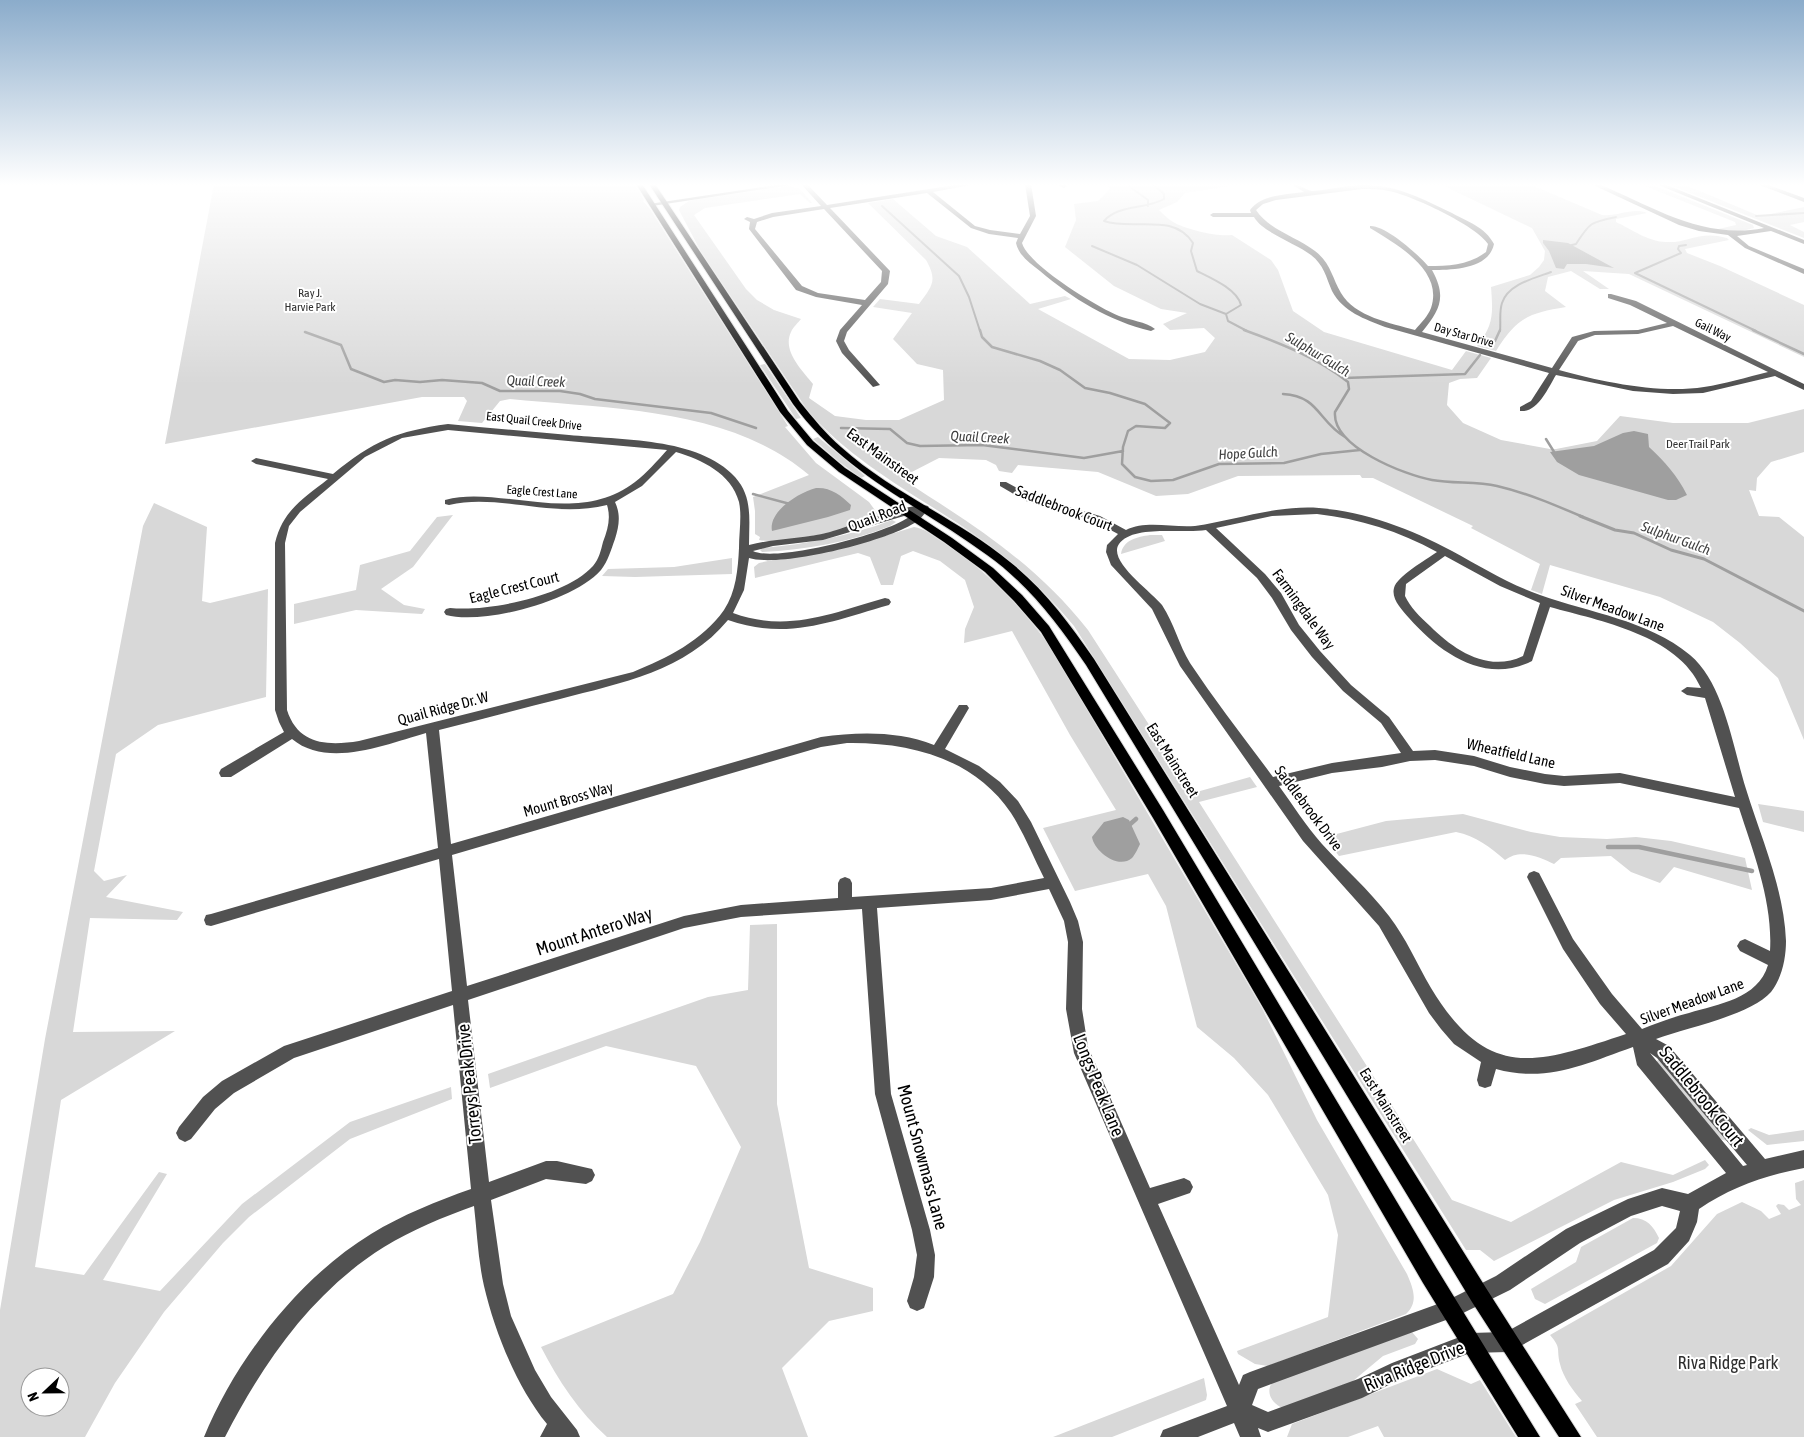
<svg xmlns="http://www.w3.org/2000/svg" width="1804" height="1437" viewBox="0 0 1804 1437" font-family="'Asap Condensed',sans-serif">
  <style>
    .green { fill: #d8d8d8; fill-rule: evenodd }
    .water { fill: #9f9f9f }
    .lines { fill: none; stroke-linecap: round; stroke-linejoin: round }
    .stream-far3 { stroke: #9f9f9f; stroke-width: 2 }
    .stream-far2 { stroke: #9f9f9f; stroke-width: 2.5 }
    .stream-far1 { stroke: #9f9f9f; stroke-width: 3 }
    .stream { stroke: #9f9f9f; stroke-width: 4.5 }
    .major-casing { stroke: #dbdbdb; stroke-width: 2 }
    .minor { fill: #515151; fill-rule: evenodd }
    .major { fill: #000; fill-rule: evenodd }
    .labels { text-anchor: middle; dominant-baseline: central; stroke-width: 4; stroke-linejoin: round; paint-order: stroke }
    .far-park-label { font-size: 12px; fill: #2f2f2f; stroke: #fff }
    .far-street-label { font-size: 12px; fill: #000; stroke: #fff }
    .far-water-label { font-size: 14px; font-style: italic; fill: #404040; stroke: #fff }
    .street-label { font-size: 15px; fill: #000; stroke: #fff }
    .near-street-label { font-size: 18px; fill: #000; stroke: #fff }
    .near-park-label { font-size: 18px; fill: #2f2f2f; stroke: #fff }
  </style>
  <rect width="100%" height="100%" fill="#fff"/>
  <path class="green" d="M214,184H635L644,200L643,201L650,209L788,426L785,427L816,463L869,502L877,513L881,514C865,528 780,545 759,540L760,537L755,534V511L753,497L809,475C729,407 609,409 510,399L500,401L482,423L458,421L467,401L464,397H422L165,444Z
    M1106,184H1244L1185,193L1177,202L1159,210C1164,215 1169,220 1175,223C1188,230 1218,237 1232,235L1271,260L1278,270L1293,311L1324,332L1452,370L1466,351L1491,358L1477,378L1460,379L1449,383L1447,405L1463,423L1501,440L1550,449H1556L1597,441L1620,416L1673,423H1748L1804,409V452L1771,462L1757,478L1756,491L1749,490L1759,516L1779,517L1804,537V740L1778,678L1740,643L1713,622L1660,597L1550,565L1542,594L1531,590L1540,564L1471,528L1473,526L1373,478H1362L1360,475L1238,476L1188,494L1156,496L1098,472L1018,465L1012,473L999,471L996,465L986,460L939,458L904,476L905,481C975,526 1035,563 1088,630L1193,793L1250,777L1257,787L1199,802L1452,1200L1511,1222L1621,1162L1673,1175L1705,1160L1709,1165L1705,1169L1673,1182L1614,1200L1494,1261L1480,1250H1466L1074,626C1047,594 1019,566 985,542C925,499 858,468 808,411L701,252L679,210L680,207L689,201L698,199L789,186L799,188L812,203H810L800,194L705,208L694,215L746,289L757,300L774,310L801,319C798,323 793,327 791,332C782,351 802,370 813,384L809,398L835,416L866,420H899L944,400L943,370L917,364L893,339L912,313L873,307L880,299L919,304C932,286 938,281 926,260L868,203L893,199L936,236L967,247L1030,304L1065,296L1071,299L1038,309L1129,359L1170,360L1205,352L1215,338L1204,328L1170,330L1163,324L1187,313L1161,309L1114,286L1065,247L1076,220L1074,204L1098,201L1110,189Z
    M1440,184H1529L1602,215C1617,217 1633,207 1647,213L1616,219V222C1631,229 1649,242 1666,242C1690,243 1699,230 1727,238L1729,240L1685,249L1687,253L1720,266L1804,305V357L1629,274L1583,271L1609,289H1600L1571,271L1548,277L1545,291L1566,307C1528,313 1517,318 1496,351L1477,346C1494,325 1493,313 1491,287L1530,275L1539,267L1544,260L1545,251L1532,228Z
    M1640,184H1650L1753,225L1754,228L1742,231L1714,230L1736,225L1735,222Z
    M1668,184H1683L1757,215H1766L1804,207V222L1790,225L1804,232V238Z
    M765,364L801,418L796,419L760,365Z
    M818,437L865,476L861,478L838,461L813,439Z
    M154,503L207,527L202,601L210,603L268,589L266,697L158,725L116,754L94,871L104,881L127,875L106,897L183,912L177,920L90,918L73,1032L175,1031L61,1100L35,1267L84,1275L159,1172L167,1174L103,1280L160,1291L242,1204L350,1122L451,1087L452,1099L350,1139L249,1217L223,1243L164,1312L115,1383L85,1437H0V1310L45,1039L143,526ZM30,1377H60V1407H30Z
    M453,515L413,567L381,589L404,605L425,609L422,614L356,610L294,624V604L356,590L360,565L410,551L437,517Z
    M892,520L896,522L890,526C850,542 806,550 762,552L760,550L763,548C807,544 850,536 892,520Z
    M914,527C924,528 933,536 941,541C984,568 1019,604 1049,645L1262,1008L1317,1120L1407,1274C1413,1288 1419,1302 1406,1314L1268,1366L1255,1364L1238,1354L1237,1351L1328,1317L1338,1235L1328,1195L1268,1095L1234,1058L1197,1027L1166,906L1148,874L1075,891L1043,828L1116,810L1070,735L1012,631L964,643L965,629L974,607L965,580L940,561L913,551L901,556L893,585H881L870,557L858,553L755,578L754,567L759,563L878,538Z
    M1150,535H1162L1165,541L1121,554C1123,540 1137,537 1150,535Z
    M732,558V574L635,577L602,576L608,569L674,567Z
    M1758,804L1804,811V832L1763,822Z
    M1463,814L1531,832L1560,837L1607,839L1636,837L1671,841L1745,858L1752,890L1674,867L1660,883L1631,872L1611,856L1561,858L1554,864C1540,857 1520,848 1505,860C1490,847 1476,836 1456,832L1339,856L1310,820L1315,819L1329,836L1386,821Z
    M777,924V1104L809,1268L873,1288V1311L829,1321L782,1368L808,1437H607C579,1412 558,1380 541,1347L673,1294L700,1242L741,1147L696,1066L606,1046L490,1088L488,1074L708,997L748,990L750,925Z
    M1658,1060H1660L1729,1139L1727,1141L1720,1139L1656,1062Z
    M1751,1128L1769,1135L1804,1130V1141L1767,1145L1748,1130Z
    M1804,1180V1437H1597L1575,1404L1582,1401C1573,1391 1563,1377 1560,1364C1556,1348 1562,1349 1550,1335L1671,1266L1717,1214L1742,1202L1761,1211L1769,1219L1781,1214L1776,1206L1778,1204L1784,1205L1789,1210L1801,1205L1796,1199L1795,1183Z
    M1633,1218C1647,1218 1653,1226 1659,1238L1657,1243L1545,1304L1535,1299L1531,1289L1576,1262L1581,1247Z
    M1412,1332L1418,1339L1415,1344L1383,1356L1347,1386L1285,1409C1273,1405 1264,1393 1273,1381Z
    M1437,1369L1471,1384L1480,1380L1516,1437H1384L1378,1426L1348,1437H1287L1292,1424Z
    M1204,1378L1207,1395L1206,1400L1112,1437H1053Z"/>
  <path class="water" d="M1543,240L1568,243L1614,268L1586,264H1567L1564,269L1556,268L1549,251L1543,243Z
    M1634,431L1648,434L1649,447C1665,462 1677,475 1687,495L1676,500H1668L1579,475L1557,462L1550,452L1594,446L1623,433Z
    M816,488C830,487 841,495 851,505L850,510L828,517L772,531C768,511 800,492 816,488Z
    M1123,817L1129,820L1140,844C1138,848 1135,855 1132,858C1118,870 1094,851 1092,837L1104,822Z"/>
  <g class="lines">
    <path class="stream-far3" d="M1126,184L1148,200V206
      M1153,184L1164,194V199C1145,210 1119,204 1104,221C1134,231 1173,212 1193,243L1191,251L1197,271C1211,278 1237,289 1241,305L1226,314L1228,321L1247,331
      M882,206L959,276L969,297L980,331
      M1756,216L1804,213
      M1092,246L1137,265L1200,304L1226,314
      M1568,246L1576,244C1590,222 1591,222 1616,217
      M1635,273L1756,331
      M1635,273L1681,253L1678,249L1679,246L1686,245
      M1500,331C1501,322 1499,312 1502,303C1508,284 1535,278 1551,272"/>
    <path class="stream-far2" d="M980,330L982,337L992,347L1040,361L1060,370L1085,388L1110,393L1145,404L1170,423L1165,428L1136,426L1128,431L1123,447L1122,464L1135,477L1151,481L1173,480L1219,464L1284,463L1321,454L1360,450
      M1244,330C1280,343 1318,358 1348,382L1349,389L1335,412C1332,447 1405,475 1432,480C1454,484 1476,481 1497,486C1527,493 1555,505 1583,517
      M1753,330L1804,354
      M305,332L341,345L351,369L384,382L395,380L420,382L442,380L482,383L500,391H560L580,394L595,399L711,413L756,428
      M1488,345L1495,341L1500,330
      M1344,378L1465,374L1480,355
      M1283,394C1319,396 1318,421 1345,437
      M841,428L890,429L907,443L920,446L982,445L1084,458L1123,451
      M1546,439L1556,455
      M753,494L790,504"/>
    <path class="stream-far1" d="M1580,516L1615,530L1634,533L1671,550L1704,559L1804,611"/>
    <path class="stream" d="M1128,826L1136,819
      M1608,847H1639L1752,871"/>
    <defs>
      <path id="major" d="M636,184H642L788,411L813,441L845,468L952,538L993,568L1022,595L1049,626L1163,810L1437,1269L1540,1437H1518L1423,1283L1153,818L1041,632L1014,601L985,572L944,542L839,472L807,445L780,412Z
        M649,184H655L800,402C813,418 826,434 841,447C892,493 958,519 1010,562C1044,589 1070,624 1094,659L1486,1288L1581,1437H1559L1472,1302L1086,665C1058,624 1028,584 987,555C920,506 843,473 793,404Z"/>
    </defs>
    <use href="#major" class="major-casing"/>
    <path class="minor" d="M782,184H798L652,206L649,204Z
      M801,184H807L827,205L961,184H976L933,192L975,226L990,230L1020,234L1030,216L1025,184H1031L1036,216L1022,243C1028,265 1097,307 1119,316C1130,320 1146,322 1155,329L1151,331C1109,321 1073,299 1040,271C1030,263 1019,256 1016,243L1018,238L989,234L971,228L927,193L830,208L890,271L888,284L847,332L844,341L849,350L880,385L873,387L842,353L836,341L840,330L862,305L816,297L796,290L749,229L750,222L744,219L747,217L754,219L772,213L821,206ZM824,209L882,271L881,282L865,300L818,293L802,286L755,229L757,222L773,217Z
      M1055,184H1064L1067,186L1064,188Z
      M1291,184C1301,184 1305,190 1312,191C1324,191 1347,185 1362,185C1395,184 1423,199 1452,213C1468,222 1485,227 1494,244C1489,269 1453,270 1432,270C1447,297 1440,310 1422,332L1552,368L1572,337L1594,331L1638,330L1667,323L1630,305L1608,298V294H1611L1636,301L1804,384V390L1775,376L1703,393L1673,394L1633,391L1556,375C1548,388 1538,413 1520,411V407L1531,401L1549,373L1385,327C1365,319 1343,312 1332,291C1326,277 1324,265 1311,255C1296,243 1263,233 1254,217H1213L1210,215L1213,213H1251L1250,210C1262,194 1286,195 1304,192ZM1362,189C1371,189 1380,189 1389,191C1411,195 1477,226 1488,244L1486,252C1469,265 1449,266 1428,266C1418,254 1385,225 1370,226V228C1396,244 1444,270 1431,308C1428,316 1421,323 1415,330C1391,323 1355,317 1341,293C1332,278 1331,263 1315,251C1297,237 1269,230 1256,210L1263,204L1276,200ZM1673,326L1768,372C1747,377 1725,384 1704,387C1660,394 1602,382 1559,370L1578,341L1595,335L1638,334Z
      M1591,184H1599C1653,207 1703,240 1764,228L1656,184H1664L1804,240V244L1771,231L1737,236L1749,246L1804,269V274L1745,248L1728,235L1699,231L1679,225Z
      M1757,184H1766L1804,198V202Z
      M448,424C488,428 529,431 569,435C619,440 699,437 735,477C753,497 749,520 749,545C776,538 804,539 830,532C851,526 909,502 928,506L929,508C925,513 921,519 916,522C888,541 781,568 749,558L744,590L733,613C788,633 832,613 885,598L889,599L891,602L889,605C832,621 788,641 728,620C686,671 621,683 560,699C519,709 479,720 439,730L451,844L821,737C859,732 898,731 934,745L959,705H967L969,708L945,749L979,766L1000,782L1018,801L1031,822L1070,902L1078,921L1083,942L1082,1009L1088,1047L1150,1188L1184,1178L1190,1181L1193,1187L1190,1193L1158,1204L1239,1385L1243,1375L1250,1372L1446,1301L1496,1276L1566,1229L1628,1199L1662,1188L1688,1194L1726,1173L1637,1065L1633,1047C1585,1064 1547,1083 1496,1069L1491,1086L1485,1088L1479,1086L1477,1080L1481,1062L1454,1044L1441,1029L1429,1013L1379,926L1303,841L1180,666L1152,609L1111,565L1106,552L1107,545L1118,534L1092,520L1026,501L1000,486V482H1006L1034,497L1100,516L1126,530C1146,520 1173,528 1195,526C1237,520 1276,505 1319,508C1366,512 1411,529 1452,551C1481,567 1509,584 1540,595C1590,613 1648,620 1690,655C1724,683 1733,748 1746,789C1761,838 1784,888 1786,941C1786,958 1782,978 1771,992C1751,1015 1686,1028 1656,1039L1669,1046L1765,1159L1804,1150V1168C1766,1175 1731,1187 1699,1209L1697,1222L1689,1241L1668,1264L1515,1349L1508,1352L1470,1353L1397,1381L1362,1398L1268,1432L1258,1428L1261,1437H1240L1234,1423L1198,1437H1160L1163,1430L1227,1406L1074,1053L1066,1009L1068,942L1064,921L1049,889L991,900L877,908L891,1094L930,1230L935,1255L934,1277L924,1308L917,1311L910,1308L907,1301L914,1277L917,1255L912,1230L875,1094L862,909L741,917L684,928L468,1000L489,1182L546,1161H557L592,1169L595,1175L592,1181L586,1184L546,1179L491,1200L503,1284L511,1316L535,1370L551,1397L577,1430L580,1437H540L547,1424C517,1387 495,1333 484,1286C478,1260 477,1232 474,1206C443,1217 412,1230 384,1247C312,1292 263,1363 225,1437H204C236,1359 299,1278 371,1234C402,1215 437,1201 471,1189L453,1005L294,1058L234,1093L215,1109L191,1139L185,1142L179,1139L176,1133L179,1127L203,1097L222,1081L284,1046L452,991L439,859L211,926L206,925L204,920L206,915L211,914L438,848L426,733C387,744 328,769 292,739L231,777H221L219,773L221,769L284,732L279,722L275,710V543C283,510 303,499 328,479L256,464L251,461L256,458L333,474C373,441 397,431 448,424ZM448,430L667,450C657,461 647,473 635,482C597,511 554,504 510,499C488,497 467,494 445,500V504L449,505C499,493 551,519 607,505C611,518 608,529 603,542C601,550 599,559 593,566C566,596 489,612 450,608L446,609L444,612L446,615C484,625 574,601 601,570C608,561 611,550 615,539C619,526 621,515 615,502L642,486L676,452C702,460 731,473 739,502C742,516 739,533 739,548C738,569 736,592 724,610C702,641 667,658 633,672L359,741C328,746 298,745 287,710L285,543L289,526L300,512L365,457L402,438ZM914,513C897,532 776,563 753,551L773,546L823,540ZM1317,514C1360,519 1399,531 1437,552C1426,560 1397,576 1394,588C1391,599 1402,610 1409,618C1440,653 1485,685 1532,661L1550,607C1600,621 1678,635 1701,688L1687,687L1681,691L1687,695L1705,698L1735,797L1620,773L1564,776L1545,774L1510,767L1474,756L1435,750L1413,751L1389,717L1351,685L1320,651L1299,625L1281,593L1265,574L1216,528L1272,516ZM1206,530L1257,578L1272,598L1291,630L1312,657L1343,691L1381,723L1401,753L1332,763L1273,777C1245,739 1216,702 1190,663C1179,645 1174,623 1162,605C1152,592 1107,561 1119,544C1133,524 1183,534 1206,530ZM1445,556L1500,586L1540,603L1523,656C1488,673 1454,650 1430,626C1420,617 1410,607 1405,596L1406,584ZM847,743C909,742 974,758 1011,813C1024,833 1033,856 1044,878L991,888L852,897V883L850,879L845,877L840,879L838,883V898L741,905L684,916L467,986L452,855L821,747ZM1435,760L1474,766L1510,777L1545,784L1564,786L1620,783L1739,808C1754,854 1773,903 1770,951L1745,939L1740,941L1737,946L1740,951L1768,965C1758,999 1718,1004 1689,1013C1673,1017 1657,1023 1642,1029L1612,994L1573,939L1539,873L1534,871L1529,873L1527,877L1563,949L1600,1004L1626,1034C1536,1064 1488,1082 1431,988C1417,964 1406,938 1389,916C1369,890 1344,868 1322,844C1306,826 1293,805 1279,786L1332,773L1382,767L1410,761ZM1650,1053L1657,1058L1747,1165L1743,1166ZM1662,1206L1680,1211L1676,1228L1654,1250L1506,1332L1470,1333L1392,1363L1358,1379L1268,1412L1252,1405L1258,1389L1457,1316L1510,1290L1580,1243L1631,1216Z"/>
    <use href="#major" class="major"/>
  </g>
  <linearGradient id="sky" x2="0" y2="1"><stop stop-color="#8baccb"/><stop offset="0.48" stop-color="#fff"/><stop offset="1" stop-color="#fff" stop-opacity="0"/></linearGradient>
  <rect width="1804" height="385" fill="url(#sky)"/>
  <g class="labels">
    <g class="far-park-label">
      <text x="310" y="293">Ray J.<tspan x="310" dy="14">Harvie Park</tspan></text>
      <text x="1698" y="444">Deer Trail Park</text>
    </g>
    <g class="far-street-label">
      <text transform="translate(1713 330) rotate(26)">Gail Way</text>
      <text transform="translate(1464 335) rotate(16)">Day Star Drive</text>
      <text transform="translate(534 421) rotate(6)">East Quail Creek Drive</text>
      <text transform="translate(542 492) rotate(4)">Eagle Crest Lane</text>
    </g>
    <g class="far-water-label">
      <text transform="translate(1318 354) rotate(31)">Sulphur Gulch</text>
      <text transform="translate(536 381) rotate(2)">Quail Creek</text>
      <text transform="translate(980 437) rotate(3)">Quail Creek</text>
      <text transform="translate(1248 453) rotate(-3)">Hope Gulch</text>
      <text transform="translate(1676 538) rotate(20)">Sulphur Gulch</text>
    </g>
    <g class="street-label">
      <text transform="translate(883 456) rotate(36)">East Mainstreet</text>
      <text transform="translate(1064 508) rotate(21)">Saddlebrook Court</text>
      <text transform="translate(877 516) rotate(-21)">Quail Road</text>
      <text transform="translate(514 587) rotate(-14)">Eagle Crest Court</text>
      <text transform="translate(1613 608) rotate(20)">Silver Meadow Lane</text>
      <text transform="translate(1304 609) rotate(54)">Farmingdale Way</text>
      <text transform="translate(443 708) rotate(-15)">Quail Ridge Dr. W</text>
      <text transform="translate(1511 753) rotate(13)">Wheatfield Lane</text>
      <text transform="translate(1173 760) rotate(58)">East Mainstreet</text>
      <text transform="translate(568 799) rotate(-16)">Mount Bross Way</text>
      <text transform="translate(1309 808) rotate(53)">Saddlebrook Drive</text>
      <text transform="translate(1692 1001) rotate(-20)">Silver Meadow Lane</text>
      <text transform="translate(1386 1105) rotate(58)">East Mainstreet</text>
    </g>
    <g class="near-street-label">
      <text transform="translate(594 931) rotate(-18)">Mount Antero Way</text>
      <text transform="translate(469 1084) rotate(-96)">Torreys Peak Drive</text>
      <text transform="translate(1099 1085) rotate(68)">Longs Peak Lane</text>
      <text transform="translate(1702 1096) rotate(51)">Saddlebrook Court</text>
      <text transform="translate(923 1157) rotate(75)">Mount Snowmass Lane</text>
      <text transform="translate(1414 1366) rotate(-22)">Riva Ridge Drive</text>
    </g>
    <g class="near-park-label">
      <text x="1728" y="1362">Riva Ridge Park</text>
    </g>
  </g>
  <g transform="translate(45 1392) rotate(248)"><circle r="24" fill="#ffffff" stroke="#999999"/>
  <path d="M0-4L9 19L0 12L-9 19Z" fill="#000000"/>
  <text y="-8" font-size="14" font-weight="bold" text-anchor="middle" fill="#000000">N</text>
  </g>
</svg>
